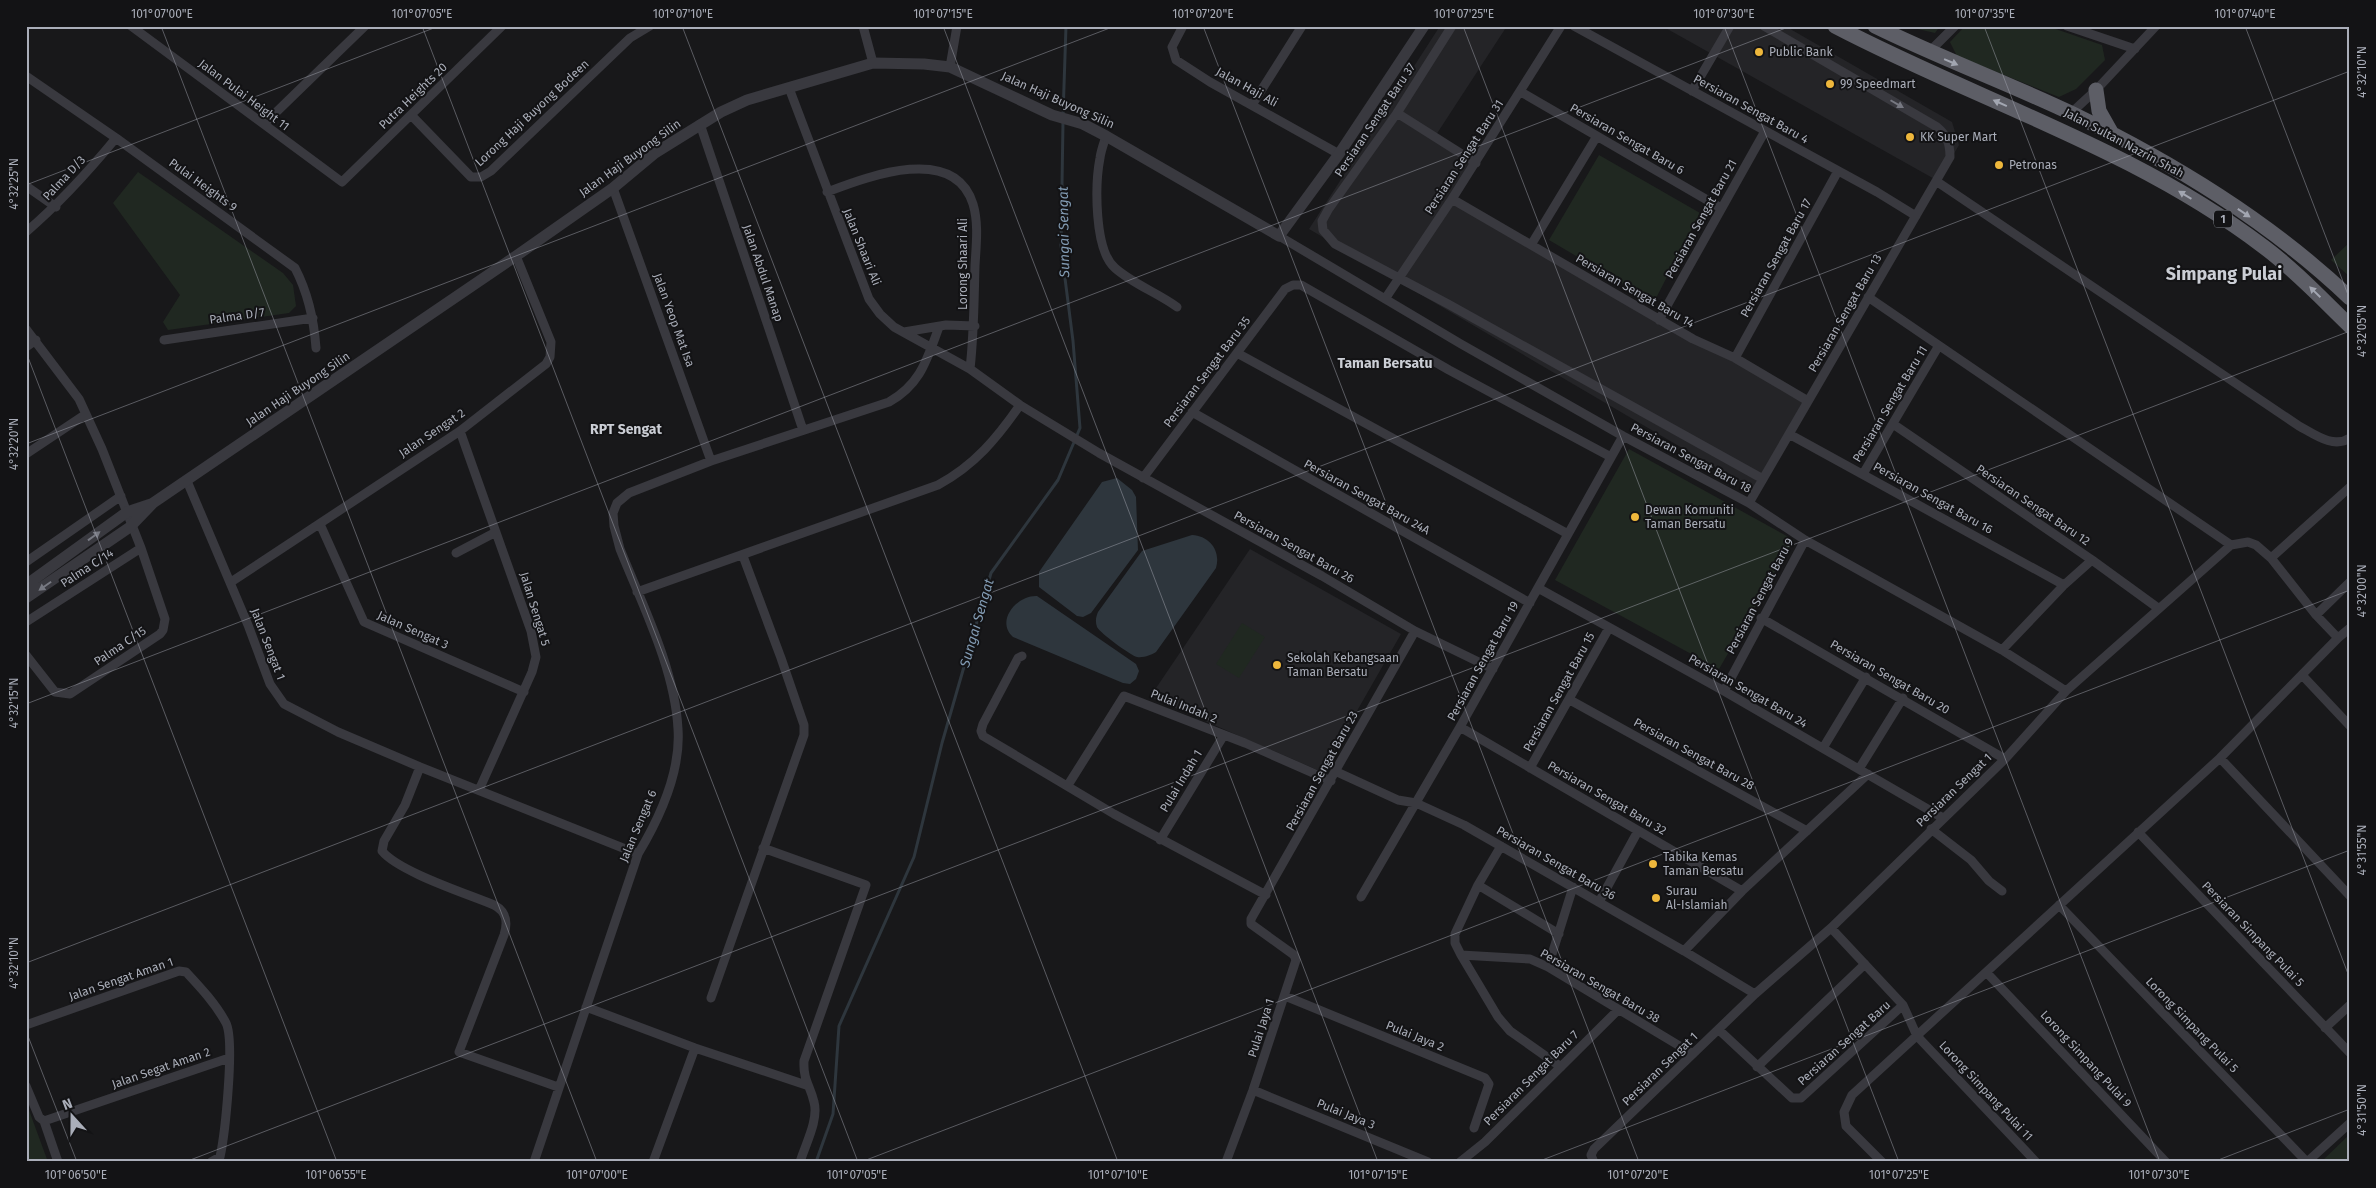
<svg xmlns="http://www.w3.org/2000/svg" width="2376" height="1188" viewBox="0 0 2376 1188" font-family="'Fira Sans',sans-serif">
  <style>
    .built { fill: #242427 }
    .green { fill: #202821 }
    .water { fill: #2e363d }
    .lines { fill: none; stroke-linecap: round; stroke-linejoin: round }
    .stream { stroke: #2e363d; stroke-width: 3 }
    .minor { stroke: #39393f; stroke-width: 9 }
    .tertiary { stroke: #39393f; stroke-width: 11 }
    .trunk { stroke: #5d5e66; stroke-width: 15 }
    .oneway { fill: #a2a6b1 }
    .oneway2 { fill: #777982 }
    .ticks { fill: none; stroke: #aaaeb9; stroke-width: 1; stroke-opacity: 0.45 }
    .poi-dot { fill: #eeb73c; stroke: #131315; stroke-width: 2 }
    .labels { text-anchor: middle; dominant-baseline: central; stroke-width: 4; stroke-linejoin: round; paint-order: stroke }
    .shield { fill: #131315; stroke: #7d8088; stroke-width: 1 }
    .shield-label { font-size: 11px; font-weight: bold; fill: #aaaeb9 }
    .poi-label { font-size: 12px; fill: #aaaeb9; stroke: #131315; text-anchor: start }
    .street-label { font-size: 12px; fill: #aaaeb9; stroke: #131315 }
    .water-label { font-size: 14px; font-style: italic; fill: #829bb3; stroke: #131315 }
    .neighbourhood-label { font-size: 14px; font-weight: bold; fill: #cbced5; stroke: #131315 }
    .district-label { font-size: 18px; font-weight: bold; fill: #cbced5; stroke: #131315 }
    .neatline { fill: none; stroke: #aaaeb9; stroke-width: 2 }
    .ticks-label { font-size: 12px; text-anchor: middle; fill: #aaaeb9 }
  </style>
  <rect width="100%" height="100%" fill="#18181a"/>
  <path class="built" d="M1440,26H1507L1436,135L1476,161L1453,197L1810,401L1759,493L1309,229Z
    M1662,26H1785L1952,122L1959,145L1938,181Z
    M1250,549L1401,634L1322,772L1150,697Z"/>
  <path class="green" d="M1905,26H1940L1935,33Z
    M1965,26H2047L2102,45L2105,60L2076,89L2059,97L1957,56L1950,42Z
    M1599,155L1700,213L1654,302L1549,240Z
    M138,172L283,273L293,285L296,306L289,313L168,330L163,322L180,295L113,203Z
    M2350,242V277L2331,260Z
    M1629,449L1794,540L1719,669L1555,580Z
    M1242,623L1265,637L1239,678L1216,664Z
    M26,1102L48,1162H26Z
    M2350,1134V1162H2321Z"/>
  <path class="water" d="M1117,478L1132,490L1136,497L1138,550L1091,613L1083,617L1077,616L1039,587V572L1102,482Z
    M1192,535C1210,536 1221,551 1216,568L1156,652C1151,655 1144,658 1137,657C1130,655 1100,633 1097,627C1095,621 1096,617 1098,612L1142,551Z
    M1037,596L1136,664L1139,671L1136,679L1130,684L1123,683L1013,637C995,621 1017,595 1037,596Z"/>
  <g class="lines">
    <path class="stream" d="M1063,116L1066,26
      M816,1162L833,1114L839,1026L914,857L942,743L991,573L1058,480L1080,428L1073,341L1061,247L1063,122"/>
    <path class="minor" d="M131,26L342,182L502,26
      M863,26L873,63
      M1183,26L1172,47L1176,60L1210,82L1339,154
      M1452,26L1397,113L1328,210L1322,221L1323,230L1335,244L1448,304L1763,479
      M1574,26L1877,192L1916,216
      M2067,26L2135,49
      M1929,52L1955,26
      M950,67L957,26
      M26,76L116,138L295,268C308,293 314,320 316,348
      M789,88L869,299L880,314L894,327L970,369L1020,405L1099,453L1322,576L1415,631L1493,669
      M1692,91L1730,26
      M1521,92L1721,208
      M1252,105L1302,26
      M1397,113L1476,163
      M2071,113L2096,90L2156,26
      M412,116L471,177H481L491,171L630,38L650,26
      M264,124L365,26
      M700,124L803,430
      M1106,136C1104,143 1101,150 1100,158C1095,184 1094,250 1115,268C1133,284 1158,293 1177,307
      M1936,181L2299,426C2314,434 2333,449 2350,438
      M26,186L56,207
      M613,188L711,461
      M827,192C867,177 954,143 973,204C979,224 976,246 975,266C974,301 974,334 970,369
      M1452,199L1693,339L1735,358L1808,401
      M26,232C60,203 88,172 116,138
      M1279,236L1461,344L1623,436L1749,503L1805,540L2002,650L2066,691
      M1531,245L1597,136
      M1868,297L2231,545
      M1385,299L1452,199L1561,26
      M1659,320L1765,131
      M26,329L79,399L102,449L141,548L26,622
      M904,332L946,325L975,326
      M164,340L313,318
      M26,347L36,340
      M1237,353L1568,534
      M1735,358L1838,171
      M1192,412L1530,603
      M1893,424L2092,560L2158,608
      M460,431L531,631L536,657L532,672L479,790
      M1789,434L2064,585
      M26,454L86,414
      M1863,474L1938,347
      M1143,478L1285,289L1293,285H1301L1449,370L1611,457
      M187,481L248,625L270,684L284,704L338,732L420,767L638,854
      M1749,503L1950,157C1950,144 1947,135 1937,127L1764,26
      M320,524L364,622L524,692
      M456,553L496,532
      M2271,558L2350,487
      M26,562L121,496
      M231,582L460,431L546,364L550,357L551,342L516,256
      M1538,588L1724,691L1943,818
      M637,592L938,485C975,465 997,438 1020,405
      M2316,615L2350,582
      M1761,618L2005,759
      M2002,650L2064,585L2092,560
      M26,655L55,692L70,694L160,634L163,630L165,619L141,548
      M1022,656L1018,658L983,724L981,731L983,736L1114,814L1266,895
      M2302,675L2350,726
      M1724,691L1805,540
      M1570,700L1807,831
      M1460,727L1742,891
      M1823,748L1866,677
      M2220,758L2350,896
      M420,767L405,805L384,841L382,851C399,872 468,894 494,905C507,912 508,922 504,935L459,1052L558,1087
      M1530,768L1609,628
      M1859,769L1903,698
      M1337,772L1398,800L1416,803L1464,825L1684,951L1755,994
      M1068,785L1124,696L1245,743L1331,781
      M1931,829L1971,860L1989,881L2002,891
      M2138,832L2350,1053
      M1160,840L1224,735
      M1501,846L1478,885L1455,934V943L1461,955L1530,959L1548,967L1693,1054
      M763,848L866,885L804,1061C803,1080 810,1085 814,1102C819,1120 805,1145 800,1162
      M1478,885L1559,934
      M1361,897L1460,727L1623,436
      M1599,902L1638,831
      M2059,905L2307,1162
      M1831,928L1903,1005L1917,1036L2036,1162
      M1684,951L1742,891L1868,774
      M1461,955L1498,1017L1510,1031L1561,1067
      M1548,967L1573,887
      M1987,973L2166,1162
      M1285,996L1485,1078L1489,1084L1474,1128
      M711,998L804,735V725L781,658L743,556
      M586,1007L695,1048L806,1085
      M26,1025L179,971L186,972C200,987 216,1004 226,1023C235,1041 225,1134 220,1157L211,1162
      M2325,1028L2350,1005
      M1719,1030L1792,1098H1801L1903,1005
      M1757,1067L1865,964
      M26,1086L39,1117L44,1121L58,1162
      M1253,1090L1428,1162
      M44,1121L229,1058
      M1593,1160L1591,1155L1594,1149L1755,994L1831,928L2005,759L2066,691L2231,545L2248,542L2256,545L2271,558L2316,615L2338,638
      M534,1162L638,854C659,819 681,772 678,729C675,669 642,604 620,549L614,526L613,513L617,503L629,493L711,461L889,402C921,384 927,359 939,327
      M653,1162L695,1048
      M1226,1162L1253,1090L1296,960L1294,955L1251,924V919L1415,631
      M1460,1162L1485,1142L1618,1010
      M1882,1162L1846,1126L1844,1112L1852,1095L2220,758L2338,638L2350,628
      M2307,1162L2350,1123"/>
    <path class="tertiary" d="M26,585L127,512L151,504
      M26,598L130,527L153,503L516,256L613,188L655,153L721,112L747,100L873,63L924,64L950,67L1052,115L1083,124L1106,136L1279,236L1339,154L1424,26"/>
    <path class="trunk" d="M1835,26C1978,101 2134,148 2264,247C2295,270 2322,299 2350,326
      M1875,26C1940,58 2008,83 2073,114C2173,163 2269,221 2350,298
      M2096,90L2099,111L2112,134"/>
  </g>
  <defs><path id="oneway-solid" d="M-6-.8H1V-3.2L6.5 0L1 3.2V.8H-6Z" transform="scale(1.25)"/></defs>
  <g class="oneway">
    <use href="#oneway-solid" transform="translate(1951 62) rotate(23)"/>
    <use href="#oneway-solid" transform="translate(2000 103) rotate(-156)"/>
    <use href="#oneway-solid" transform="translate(2185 195) rotate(-149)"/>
    <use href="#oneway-solid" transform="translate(2244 213) rotate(34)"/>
    <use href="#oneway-solid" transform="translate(2315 292) rotate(-136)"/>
  </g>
  <g class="oneway2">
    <use href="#oneway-solid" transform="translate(1897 104) rotate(30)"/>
    <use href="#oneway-solid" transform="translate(94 536) rotate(-36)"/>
    <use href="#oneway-solid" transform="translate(45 586) rotate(145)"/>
  </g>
  <path class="ticks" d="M161,26L597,1162M422,26L858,1162M682,26L1118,1162M943,26L1378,1162M1203,26L1639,1162M1463,26L1899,1162M1724,26L2160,1162M1984,26L2350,979M2245,26L2350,300M26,185L439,26M26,352L337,1162M26,444L1115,26M26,704L1791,26M26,963L2350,71M26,1031L77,1162M185,1162L2350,331M861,1162L2350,590M1537,1162L2350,850M2213,1162L2350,1109"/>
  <g class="poi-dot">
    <circle cx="1759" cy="52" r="5"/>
    <circle cx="1830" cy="84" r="5"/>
    <circle cx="1910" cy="137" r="5"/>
    <circle cx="1999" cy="165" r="5"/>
    <circle cx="1635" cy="517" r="5"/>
    <circle cx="1277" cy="665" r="5"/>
    <circle cx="1653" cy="864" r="5"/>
    <circle cx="1656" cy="898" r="5"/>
  </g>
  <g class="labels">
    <rect class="shield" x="2214" y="210.5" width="18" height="17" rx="4"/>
    <g class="shield-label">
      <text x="2223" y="219">1</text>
    </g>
    <g class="poi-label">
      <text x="1769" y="52">Public Bank</text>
      <text x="1840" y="84">99 Speedmart</text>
      <text x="1920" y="137">KK Super Mart</text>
      <text x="2009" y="165">Petronas</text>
      <text x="1645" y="510">Dewan Komuniti<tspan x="1645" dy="14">Taman Bersatu</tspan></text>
      <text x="1287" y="658">Sekolah Kebangsaan<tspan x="1287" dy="14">Taman Bersatu</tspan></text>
      <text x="1663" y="857">Tabika Kemas<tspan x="1663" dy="14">Taman Bersatu</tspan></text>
      <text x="1666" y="891">Surau<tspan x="1666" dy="14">Al-Islamiah</tspan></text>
    </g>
    <g class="street-label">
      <text transform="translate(1247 87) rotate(29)">Jalan Haji Ali</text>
      <text transform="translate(244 95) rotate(37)">Jalan Pulai Height 11</text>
      <text transform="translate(413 96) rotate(-44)">Putra Heights 20</text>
      <text transform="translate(1058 100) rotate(24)">Jalan Haji Buyong Silin</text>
      <text transform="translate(1751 109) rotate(29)">Persiaran Sengat Baru 4</text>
      <text transform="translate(532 113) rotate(-43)">Lorong Haji Buyong Bodeen</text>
      <text transform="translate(1375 120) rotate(-56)">Persiaran Sengat Baru 37</text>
      <text transform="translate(1627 139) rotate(30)">Persiaran Sengat Baru 6</text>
      <text transform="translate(2124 143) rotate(28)">Jalan Sultan Nazrin Shah</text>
      <text transform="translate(1464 157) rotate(-57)">Persiaran Sengat Baru 31</text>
      <text transform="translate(630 158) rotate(-36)">Jalan Haji Buyong Silin</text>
      <text transform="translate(64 178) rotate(-47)">Palma D/3</text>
      <text transform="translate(203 185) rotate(36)">Pulai Heights 9</text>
      <text transform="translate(1701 219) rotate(-61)">Persiaran Sengat Baru 21</text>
      <text transform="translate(862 247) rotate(68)">Jalan Shaari Ali</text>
      <text transform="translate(1776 258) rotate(-61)">Persiaran Sengat Baru 17</text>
      <text transform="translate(963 264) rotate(-90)">Lorong Shaari Ali</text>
      <text transform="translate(763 273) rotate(71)">Jalan Abdul Manap</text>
      <text transform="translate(1635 291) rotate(30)">Persiaran Sengat Baru 14</text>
      <text transform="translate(1845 313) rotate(-60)">Persiaran Sengat Baru 13</text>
      <text transform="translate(237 316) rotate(-8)">Palma D/7</text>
      <text transform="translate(674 320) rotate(70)">Jalan Yeop Mat Isa</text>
      <text transform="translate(1207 372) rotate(-53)">Persiaran Sengat Baru 35</text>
      <text transform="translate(298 389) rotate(-34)">Jalan Haji Buyong Silin</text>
      <text transform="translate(1890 404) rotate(-59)">Persiaran Sengat Baru 11</text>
      <text transform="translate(432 433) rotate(-34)">Jalan Sengat 2</text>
      <text transform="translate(1691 458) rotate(28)">Persiaran Sengat Baru 18</text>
      <text transform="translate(1367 497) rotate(29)">Persiaran Sengat Baru 24A</text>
      <text transform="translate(1933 498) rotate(29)">Persiaran Sengat Baru 16</text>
      <text transform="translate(2033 505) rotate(34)">Persiaran Sengat Baru 12</text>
      <text transform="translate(1294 547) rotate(29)">Persiaran Sengat Baru 26</text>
      <text transform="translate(87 568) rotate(-33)">Palma C/14</text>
      <text transform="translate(1760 596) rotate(-62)">Persiaran Sengat Baru 9</text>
      <text transform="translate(535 609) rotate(73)">Jalan Sengat 5</text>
      <text transform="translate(413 630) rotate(24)">Jalan Sengat 3</text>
      <text transform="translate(268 644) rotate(69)">Jalan Sengat 1</text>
      <text transform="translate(120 646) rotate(-34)">Palma C/15</text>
      <text transform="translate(1483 661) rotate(-61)">Persiaran Sengat Baru 19</text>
      <text transform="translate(1890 677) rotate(30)">Persiaran Sengat Baru 20</text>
      <text transform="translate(1748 691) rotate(30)">Persiaran Sengat Baru 24</text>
      <text transform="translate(1559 692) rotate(-61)">Persiaran Sengat Baru 15</text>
      <text transform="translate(1184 706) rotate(22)">Pulai Indah 2</text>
      <text transform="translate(1694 754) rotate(29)">Persiaran Sengat Baru 28</text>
      <text transform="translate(1322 771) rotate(-61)">Persiaran Sengat Baru 23</text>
      <text transform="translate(1181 781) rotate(-59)">Pulai Indah 1</text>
      <text transform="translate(1954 790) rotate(-44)">Persiaran Sengat 1</text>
      <text transform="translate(1607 798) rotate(30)">Persiaran Sengat Baru 32</text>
      <text transform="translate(638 826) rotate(-67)">Jalan Sengat 6</text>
      <text transform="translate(1556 863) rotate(30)">Persiaran Sengat Baru 36</text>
      <text transform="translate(2253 934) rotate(46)">Persiaran Simpang Pulai 5</text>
      <text transform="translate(121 979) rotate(-19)">Jalan Sengat Aman 1</text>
      <text transform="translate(1600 986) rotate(30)">Persiaran Sengat Baru 38</text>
      <text transform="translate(2192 1025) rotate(46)">Lorong Simpang Pulai 5</text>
      <text transform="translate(1261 1028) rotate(-72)">Pulai Jaya 1</text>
      <text transform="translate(1415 1036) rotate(22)">Pulai Jaya 2</text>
      <text transform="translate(1844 1043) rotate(-42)">Persiaran Sengat Baru</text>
      <text transform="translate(2086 1059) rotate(47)">Lorong Simpang Pulai 9</text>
      <text transform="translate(161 1068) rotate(-19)">Jalan Segat Aman 2</text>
      <text transform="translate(1660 1069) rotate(-44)">Persiaran Sengat 1</text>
      <text transform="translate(1531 1078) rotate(-45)">Persiaran Sengat Baru 7</text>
      <text transform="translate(1986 1091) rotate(47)">Lorong Simpang Pulai 11</text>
      <text transform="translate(1346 1114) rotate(22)">Pulai Jaya 3</text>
    </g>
    <g class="water-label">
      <text transform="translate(1064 232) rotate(-91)">Sungai Sengat</text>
      <text transform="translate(977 623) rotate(-74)">Sungai Sengat</text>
    </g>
    <g class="neighbourhood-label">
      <text x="1385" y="363">Taman Bersatu</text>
      <text x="626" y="429">RPT Sengat</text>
    </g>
    <g class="district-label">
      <text x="2224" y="274">Simpang Pulai</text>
    </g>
  </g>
  <rect width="2376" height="1188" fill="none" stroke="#131315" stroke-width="55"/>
  <g transform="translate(72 1116) rotate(339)" stroke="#131315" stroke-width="4" paint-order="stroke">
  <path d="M0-4L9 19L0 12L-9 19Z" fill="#aaaeb9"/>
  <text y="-8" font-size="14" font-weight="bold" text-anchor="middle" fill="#aaaeb9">N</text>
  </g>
  <rect x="28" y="28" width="2320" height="1132" class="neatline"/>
  <g class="ticks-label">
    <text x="162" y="18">101°07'00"E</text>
    <text x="422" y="18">101°07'05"E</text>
    <text x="683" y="18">101°07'10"E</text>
    <text x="943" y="18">101°07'15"E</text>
    <text x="1203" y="18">101°07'20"E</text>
    <text x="1464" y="18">101°07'25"E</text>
    <text x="1724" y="18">101°07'30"E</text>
    <text x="1985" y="18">101°07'35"E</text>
    <text x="2245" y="18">101°07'40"E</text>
    <text transform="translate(2362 72) rotate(-90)" y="4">4°32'10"N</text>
    <text transform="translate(14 184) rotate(-90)" y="4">4°32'25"N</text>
    <text transform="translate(2362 331) rotate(-90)" y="4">4°32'05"N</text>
    <text transform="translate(14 444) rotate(-90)" y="4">4°32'20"N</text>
    <text transform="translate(2362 591) rotate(-90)" y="4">4°32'00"N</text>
    <text transform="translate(14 703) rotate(-90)" y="4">4°32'15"N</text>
    <text transform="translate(2362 850) rotate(-90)" y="4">4°31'55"N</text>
    <text transform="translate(14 963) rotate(-90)" y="4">4°32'10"N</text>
    <text transform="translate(2362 1110) rotate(-90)" y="4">4°31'50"N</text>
    <text x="76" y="1179">101°06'50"E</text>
    <text x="336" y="1179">101°06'55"E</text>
    <text x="597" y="1179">101°07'00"E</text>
    <text x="857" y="1179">101°07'05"E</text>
    <text x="1118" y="1179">101°07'10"E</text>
    <text x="1378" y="1179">101°07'15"E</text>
    <text x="1638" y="1179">101°07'20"E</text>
    <text x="1899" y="1179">101°07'25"E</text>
    <text x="2159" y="1179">101°07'30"E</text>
  </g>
</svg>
